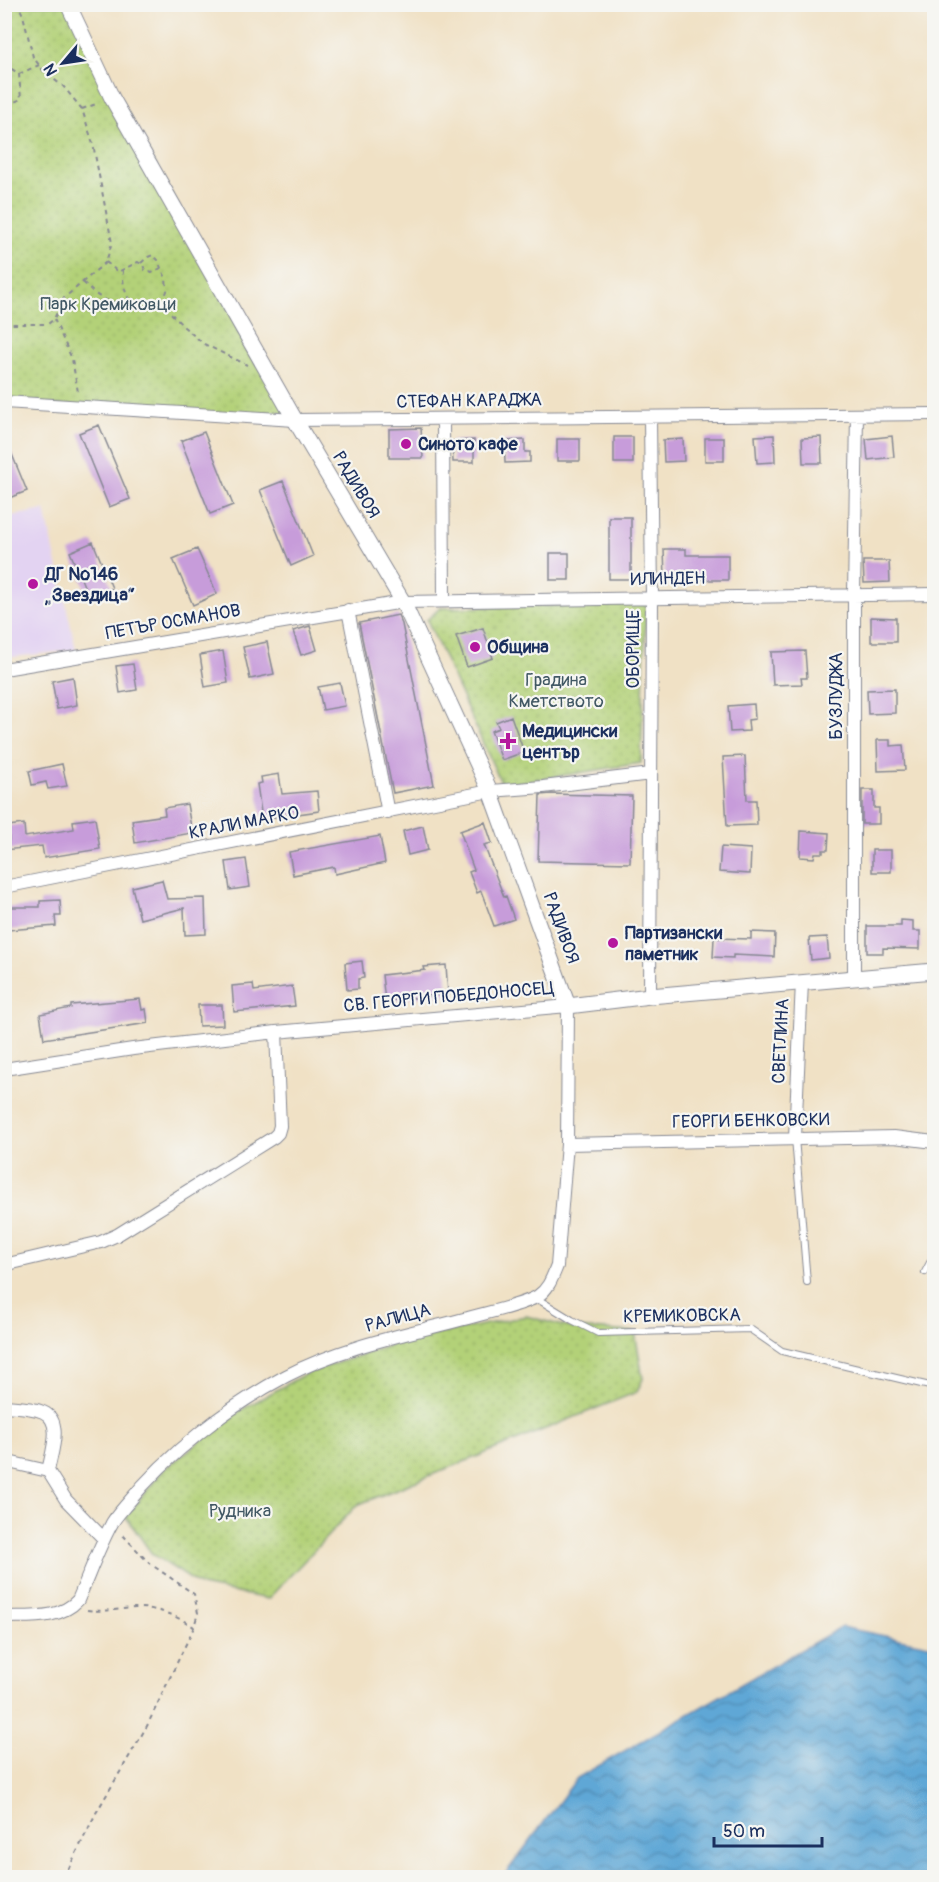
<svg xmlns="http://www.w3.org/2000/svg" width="939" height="1882" viewBox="0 0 939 1882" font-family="Pangolin,sans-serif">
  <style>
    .built { fill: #e3d3f2 }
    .grass { fill: url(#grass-dots); stroke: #67806b; stroke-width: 1.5 }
    .water { fill: url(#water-waves); stroke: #3d6b9a; stroke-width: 1.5 }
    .building { fill: #c79cda }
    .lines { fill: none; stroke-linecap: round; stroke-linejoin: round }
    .service-casing { stroke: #868892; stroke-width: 8 }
    .minor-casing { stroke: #868892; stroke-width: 14 }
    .tertiary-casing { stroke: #868892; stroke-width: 17 }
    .path { stroke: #868892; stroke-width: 2; stroke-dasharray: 4.5 4.5; stroke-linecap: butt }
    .service { stroke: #fff; stroke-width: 6 }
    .minor { stroke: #fff; stroke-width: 12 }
    .tertiary { stroke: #fff; stroke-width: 15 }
    .poi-dot { fill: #b5179e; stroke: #f6f6f2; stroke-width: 2 }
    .labels { text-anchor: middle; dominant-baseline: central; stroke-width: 4.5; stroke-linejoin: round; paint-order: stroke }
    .park-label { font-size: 18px; fill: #415864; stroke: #f6f6f2 }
    .street-label { font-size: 18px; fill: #1b2f5e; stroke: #f6f6f2 }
    .poi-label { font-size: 18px; font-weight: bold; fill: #1b2f5e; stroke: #f6f6f2; text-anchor: start }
  </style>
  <defs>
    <pattern id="grass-dots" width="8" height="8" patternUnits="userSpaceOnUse" patternTransform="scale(1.5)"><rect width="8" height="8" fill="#b3d178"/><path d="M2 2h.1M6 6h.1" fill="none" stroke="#99b46a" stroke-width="1.8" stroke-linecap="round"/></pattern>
    <pattern id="water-waves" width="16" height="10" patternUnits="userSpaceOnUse" patternTransform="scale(1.5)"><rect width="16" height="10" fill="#5fa7d6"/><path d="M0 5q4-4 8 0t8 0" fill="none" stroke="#4e88b1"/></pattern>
  </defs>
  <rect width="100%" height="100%" fill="#f6f6f2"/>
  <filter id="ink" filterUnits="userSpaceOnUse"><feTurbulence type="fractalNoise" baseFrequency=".0167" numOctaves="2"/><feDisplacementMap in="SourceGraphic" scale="12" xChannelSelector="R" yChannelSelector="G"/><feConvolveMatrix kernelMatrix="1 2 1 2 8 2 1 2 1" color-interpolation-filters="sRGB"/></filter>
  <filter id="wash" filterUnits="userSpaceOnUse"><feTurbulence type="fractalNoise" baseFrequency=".008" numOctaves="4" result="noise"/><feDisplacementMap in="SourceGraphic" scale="24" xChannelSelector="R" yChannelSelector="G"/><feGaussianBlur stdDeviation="1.35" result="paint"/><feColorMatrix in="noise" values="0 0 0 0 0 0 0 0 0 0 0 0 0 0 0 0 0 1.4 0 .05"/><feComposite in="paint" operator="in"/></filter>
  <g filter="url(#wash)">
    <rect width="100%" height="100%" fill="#f0e1c5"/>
    <path class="built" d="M45,510L76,650L5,658V517Z"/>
    <path class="grass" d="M4,5H68L295,420L5,402Z
      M646,604L641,763L502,785L427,620L440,608Z
      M526,1316L571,1328L635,1332L643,1379L637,1392L357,1505L268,1599L201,1586L152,1554L126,1517L163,1470L241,1410L305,1374L400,1342Z"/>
    <path class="water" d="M841,1627L934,1646V1877H503L577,1778Z"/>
    <g id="blocks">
      <path class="building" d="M99,425L130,499L109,507L79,433Z
        M421,428L423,458H389V429Z
        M204,432L233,505L210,514L181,441Z
        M4,435L27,491L4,500Z
        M774,435L775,462L757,463L755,436Z
        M892,436L894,457L868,460L866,439Z
        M614,437H633V463H614Z
        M821,437L822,463H803L802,438Z
        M705,438H724V461H705Z
        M557,439H580V461H557Z
        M683,439L684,461L664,462L663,440Z
        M474,440V462H453L452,441Z
        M525,440V452H530V462L505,463L504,441Z
        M283,481L313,556L291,566L260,490Z
        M609,517H631V579H609Z
        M93,542L112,588L89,598L70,552Z
        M197,549L217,594L193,605L173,559Z
        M664,549H686V555H728V580H703V577L665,578Z
        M550,553H569V580H550Z
        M863,561H889L890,582L864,583Z
        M398,615L402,624L434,785L393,793L359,623Z
        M871,617L896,618V642H871Z
        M310,626L317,650L301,655L293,631Z
        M483,628L493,658L467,667L456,636Z
        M267,642L274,674L250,679L243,647Z
        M223,651L228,683L205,687L200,655Z
        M805,651L807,678H801L802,684L773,685L771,652Z
        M133,664L137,690L120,693L116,666Z
        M73,677L77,705L57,709L52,681Z
        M340,683L345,706L323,710L318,687Z
        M895,689V713L868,714L867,690Z
        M754,704L755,719L748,720L749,731L730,732L728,706Z
        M511,716L524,752L502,760L491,731L499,728L496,722Z
        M877,740H890V746L903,745L905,770L878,771Z
        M745,756L747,800H756L757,825L727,826L723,757Z
        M62,764L67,786L48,789L46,782L32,785L29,771Z
        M279,774L282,794L317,791L319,811L262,819L257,784L262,783L261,777Z
        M862,790H874V808H879V824H862Z
        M551,794L632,796L630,863L538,861L540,795Z
        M187,804L192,833L135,843L132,820L165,815L164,808Z
        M95,818L100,849L44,858L42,846L4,850V841L9,840L8,826L24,824L25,837L74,829L73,821Z
        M485,822L492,843L484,845L504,897L506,896L514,919L494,926L481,891L477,893L469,872L474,870L460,831Z
        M423,826L428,850L408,855L403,831Z
        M801,831L829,833L828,850H823V853H815L814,858L800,857Z
        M380,836L385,863L335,874L334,867L293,875L289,852Z
        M721,847L751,849L750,874L719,872Z
        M872,850H891V872H872Z
        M246,859L250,887L230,890L226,862Z
        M162,880L167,899L205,898L206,934L185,935L184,908L140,919L132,887Z
        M60,900L61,916H55L56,926L8,930L7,907H40V901Z
        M901,920L913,921V931H920V949L883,948V953H867V926H901Z
        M751,932L775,933L774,957L733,955V958L713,957L714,938L751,939Z
        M827,937L829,958L811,960L809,938Z
        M362,961L364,978L358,979V989L347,990L345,963Z
        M446,965L448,994L385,1001L382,975L425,970L424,967Z
        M253,984L254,991L292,986L295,1006L234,1012L232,986Z
        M140,999L142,1010L146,1009L148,1023L44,1039L40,1014L71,1008V1005Z
        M198,1005H222L223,1025L199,1026Z"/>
    </g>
  </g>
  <g filter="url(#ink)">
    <use href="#blocks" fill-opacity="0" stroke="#868892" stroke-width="1.5"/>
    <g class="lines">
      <defs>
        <path id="service" d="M795,1138L807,1282
          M925,1272L934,1255
          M536,1298L572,1320L598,1333L750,1329L782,1351L934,1387"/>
        <path id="minor" d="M4,402L295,420L934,414
          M650,417L652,598L650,996
          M443,419L444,600
          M348,610L388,813
          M4,669L403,602L934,594
          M4,887L490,791L543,787L651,774
          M854,977V594L857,415
          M4,1069L133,1049L276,1032L568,1006L567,1144L557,1266C552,1278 549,1288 538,1296C524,1305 485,1313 468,1318C408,1334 343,1346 286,1376C229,1406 168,1453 127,1504C122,1510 115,1517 111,1525C98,1549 89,1575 78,1600C60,1620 29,1616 4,1617
          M795,1138L802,982
          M567,1144L894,1137L934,1142
          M4,1265L101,1242L117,1235L274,1137L278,1133L280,1126L276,1032
          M4,1406C16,1407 32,1407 43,1412C64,1421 51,1454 48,1471
          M4,1461L48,1471L66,1500L104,1539"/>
        <path id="tertiary" d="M68,4L112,98L295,420L403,602L490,791L568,1006L650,996L934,971"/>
      </defs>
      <use href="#service" class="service-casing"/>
      <use href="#minor" class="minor-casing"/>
      <use href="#tertiary" class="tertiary-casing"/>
      <path class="path" d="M4,66L6,65L19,74L21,99L4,107
        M19,74L39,65
        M82,109L99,103
        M106,262L118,272L138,262L143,265L145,270L152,273L161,268L166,278L167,291L163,301L166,308L184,327L204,344L247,365
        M141,263L148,257L153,255L158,260L161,268
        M123,270C122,282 126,305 140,308C148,309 157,304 163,301
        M83,282C97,297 109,307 129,299
        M54,319L72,359L78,392
        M4,323L5,324H48L54,319L63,299L106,262L112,243L93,144L82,109L63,86L45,73L33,57L23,15L18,4
        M87,1610C104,1612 119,1609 135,1608C156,1607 177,1616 194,1627
        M64,1878L96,1813L147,1726L194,1627L198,1613L194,1594L149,1563L122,1534"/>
      <use href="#service" class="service"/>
      <use href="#minor" class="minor"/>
      <use href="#tertiary" class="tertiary"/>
    </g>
  </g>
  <g class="poi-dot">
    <circle cx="406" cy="444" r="6"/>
    <circle cx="33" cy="584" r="6"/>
    <circle cx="475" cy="647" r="6"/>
    <path d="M505 732h6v6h6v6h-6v6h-6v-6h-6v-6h6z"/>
    <circle cx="613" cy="943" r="6"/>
  </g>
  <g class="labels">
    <g class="park-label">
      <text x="108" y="304">Парк Кремиковци</text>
      <text x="556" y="680">Градина<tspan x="556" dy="21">Кметството</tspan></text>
      <text x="240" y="1511">Рудника</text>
    </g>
    <g class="street-label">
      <text transform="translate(469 401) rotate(-1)">СТЕФАН КАРАДЖА</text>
      <text transform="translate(356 485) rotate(59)">РАДИВОЯ</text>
      <text transform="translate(668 579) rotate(-1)">ИЛИНДЕН</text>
      <text transform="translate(173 622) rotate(-10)">ПЕТЪР ОСМАНОВ</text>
      <text transform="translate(633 649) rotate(-90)">ОБОРИЩЕ</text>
      <text transform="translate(836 696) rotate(-90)">БУЗЛУДЖА</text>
      <text transform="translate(244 823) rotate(-11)">КРАЛИ МАРКО</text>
      <text transform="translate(561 928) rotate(70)">РАДИВОЯ</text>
      <text transform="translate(449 997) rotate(-5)">СВ. ГЕОРГИ ПОБЕДОНОСЕЦ</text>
      <text transform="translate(781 1041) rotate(-87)">СВЕТЛИНА</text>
      <text transform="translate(751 1121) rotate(-1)">ГЕОРГИ БЕНКОВСКИ</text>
      <text transform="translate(682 1316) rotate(-1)">КРЕМИКОВСКА</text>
      <text transform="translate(398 1318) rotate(-15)">РАЛИЦА</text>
    </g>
    <g class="poi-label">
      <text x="418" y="444">Синото кафе</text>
      <text x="45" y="574">ДГ №146<tspan x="45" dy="21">„Звездица“</tspan></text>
      <text x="487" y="647">Община</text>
      <text x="522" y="731">Медицински<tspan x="522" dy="21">център</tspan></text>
      <text x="625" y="933">Партизански<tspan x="625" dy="21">паметник</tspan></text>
    </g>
  </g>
  <rect width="939" height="1882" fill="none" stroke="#f6f6f2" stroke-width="24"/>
  <g transform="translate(63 63) rotate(241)" stroke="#f6f6f2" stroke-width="4.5" paint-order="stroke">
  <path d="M0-4.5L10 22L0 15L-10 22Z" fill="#1b2f5e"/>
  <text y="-9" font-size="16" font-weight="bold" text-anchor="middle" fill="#1b2f5e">N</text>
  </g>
  <path d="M714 1837v9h108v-9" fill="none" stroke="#1b2f5e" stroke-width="3"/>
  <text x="723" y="1837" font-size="18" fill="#1b2f5e" stroke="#f6f6f2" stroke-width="4.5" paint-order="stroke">50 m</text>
</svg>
